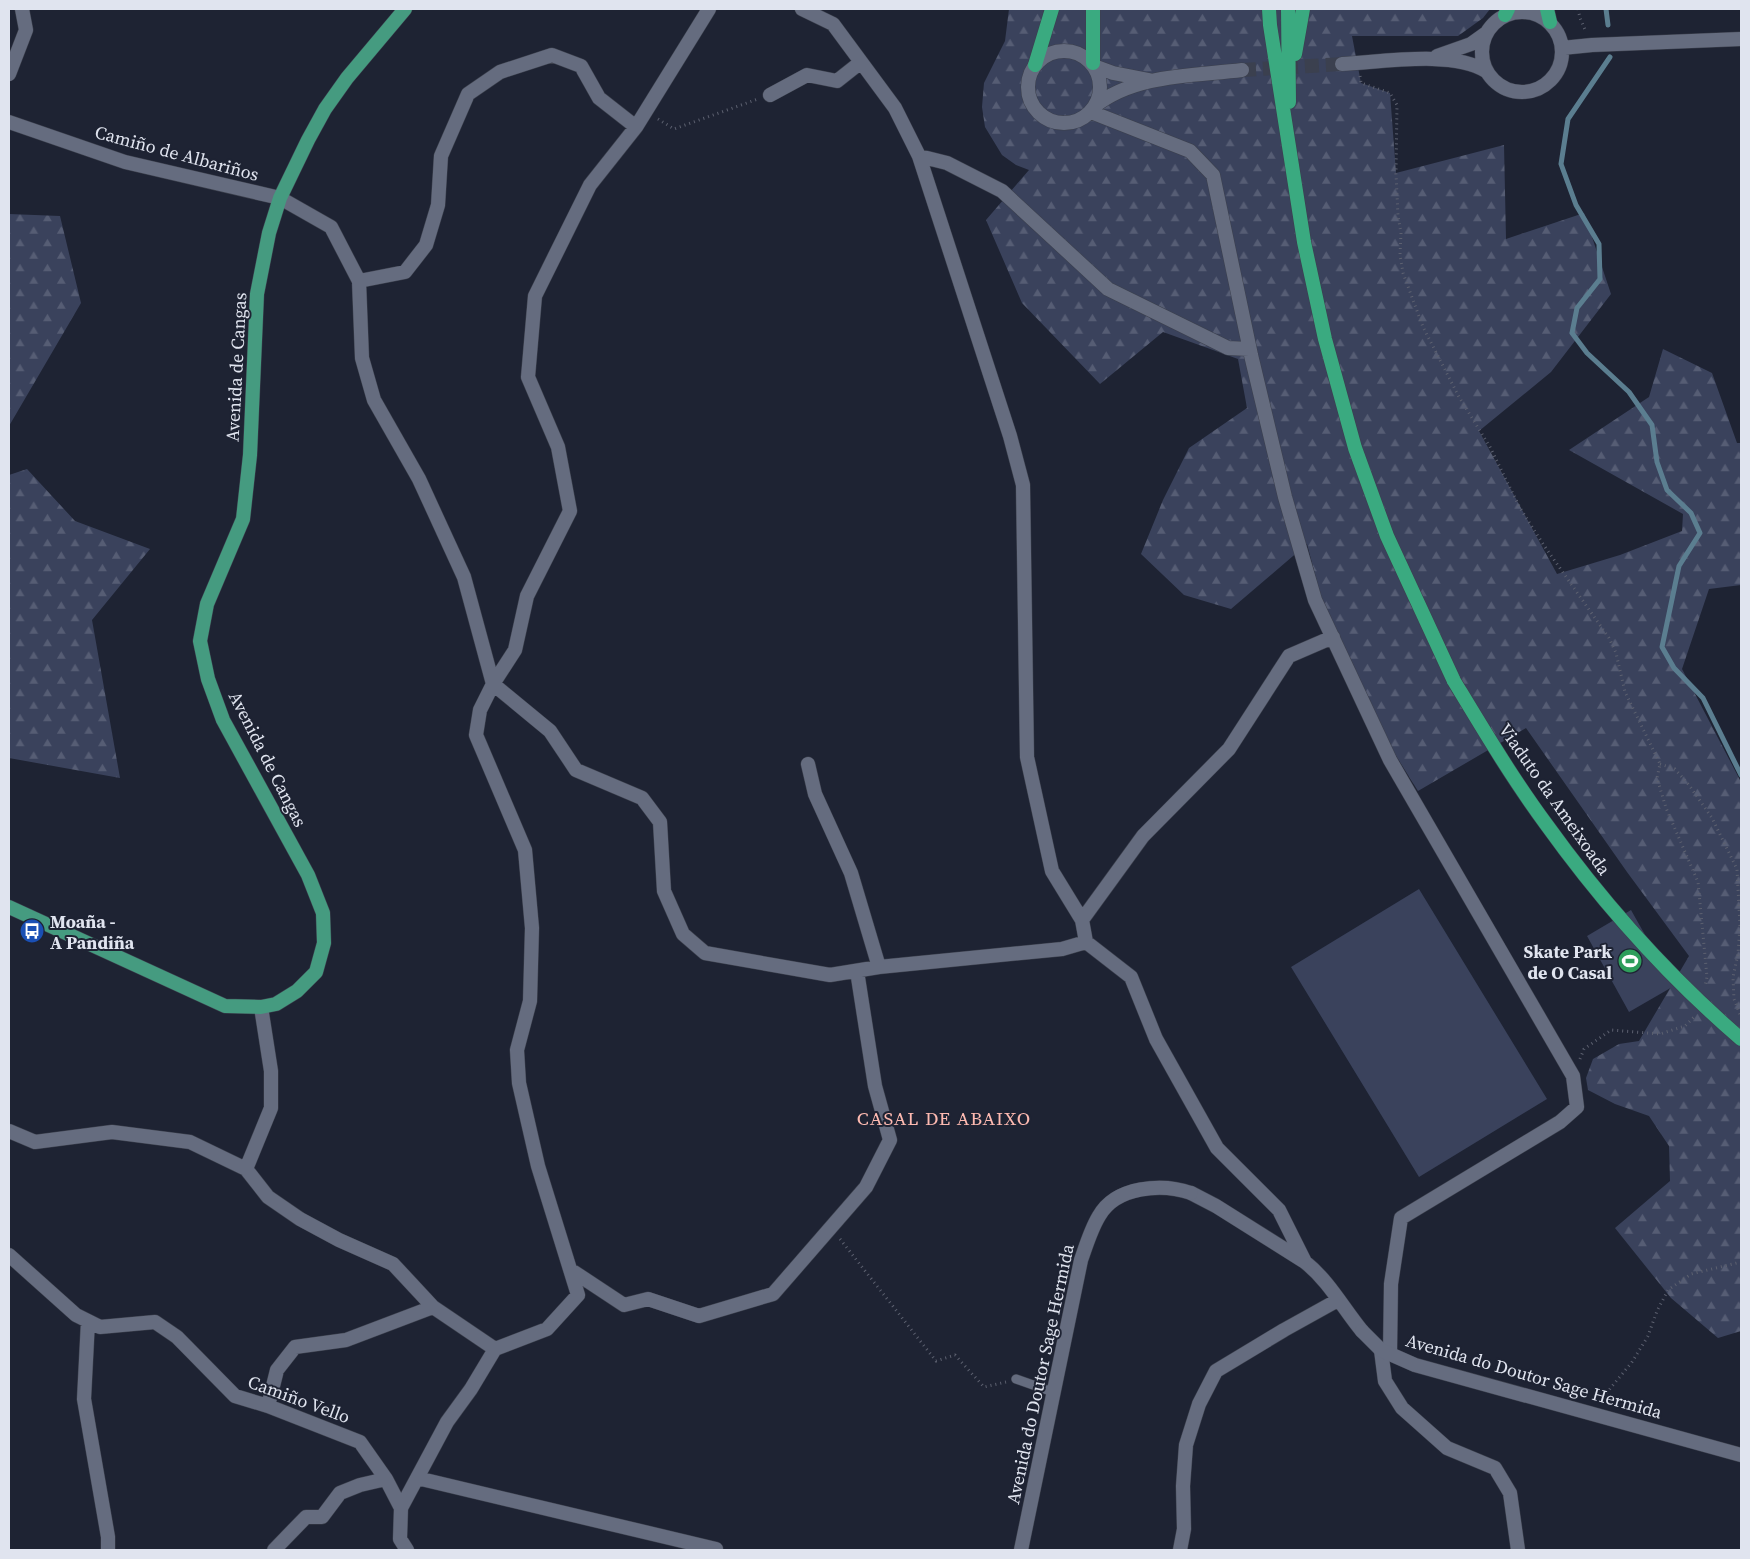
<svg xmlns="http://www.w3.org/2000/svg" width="1750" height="1559" viewBox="0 0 1750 1559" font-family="'Source Serif 4',serif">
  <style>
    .green { fill: #3a425c }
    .forest { fill: url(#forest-firs) }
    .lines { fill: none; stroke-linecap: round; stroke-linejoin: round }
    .stream { stroke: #5b7e90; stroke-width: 5 }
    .minor-tunnel { stroke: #3b404f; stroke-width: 14; stroke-dasharray: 14 7; stroke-linecap: butt }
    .service-casing { stroke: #3c404d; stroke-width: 10 }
    .minor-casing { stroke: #3c404d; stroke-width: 15 }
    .tertiary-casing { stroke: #3c404d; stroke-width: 15 }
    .primary-casing { stroke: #3c404d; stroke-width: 15 }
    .trunk-casing { stroke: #3c404d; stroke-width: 15 }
    .path { stroke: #5d6170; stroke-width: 3; stroke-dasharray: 1 4; stroke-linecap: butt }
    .service { stroke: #656c7f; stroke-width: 9 }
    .minor { stroke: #656c7f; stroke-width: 14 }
    .tertiary { stroke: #656c7f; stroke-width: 14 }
    .primary { stroke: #459b80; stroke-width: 14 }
    .trunk { stroke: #3aaa80; stroke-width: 14 }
    .trunk-bridge-casing { stroke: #3c404d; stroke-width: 15; stroke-linecap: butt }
    .trunk-bridge { stroke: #3aaa80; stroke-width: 14 }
    .labels { text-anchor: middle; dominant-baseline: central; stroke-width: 4; stroke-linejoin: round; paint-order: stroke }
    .street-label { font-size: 18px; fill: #e0e4ef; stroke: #1e2333 }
    .poi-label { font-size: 18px; font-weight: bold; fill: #e0e4ef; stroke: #1e2333; text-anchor: start }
    .neighbourhood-label { font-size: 19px; letter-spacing: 1px; fill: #febab1; stroke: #1e2333 }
  </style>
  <defs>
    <pattern id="forest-firs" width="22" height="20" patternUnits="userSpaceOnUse" patternTransform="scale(1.25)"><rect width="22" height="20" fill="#3a425c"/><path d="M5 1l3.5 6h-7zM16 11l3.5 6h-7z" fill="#565d74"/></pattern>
  </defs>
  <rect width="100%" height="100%" fill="#1e2333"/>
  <path class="green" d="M1419,889L1547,1099L1419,1177L1291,967Z
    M1631,910L1674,986L1629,1012L1587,936Z"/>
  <path class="forest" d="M1009,9H1490L1483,18L1458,36H1352L1361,83L1390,93L1396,173L1504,145L1506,239L1584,213L1611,294L1551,372L1479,431L1557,574L1620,555L1682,531L1683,514L1569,450L1649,397L1663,349L1712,373L1737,443H1741V585L1709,589L1682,669L1741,782V1331L1718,1338L1671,1298L1615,1228L1670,1181L1669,1146L1649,1116L1615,1104L1588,1090L1586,1078L1593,1059L1619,1044L1639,1041L1689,956L1627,872L1526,728L1418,791L1393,751L1321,597L1307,544L1231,609L1184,595L1141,554L1163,500L1189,448L1247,408L1238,359L1163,332L1100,384L1022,303L986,220L1029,170L1016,165L1002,155L985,127L982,107L984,83L1005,41Z
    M9,214L60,216L81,303L9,426Z
    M27,469L75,521L150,549L92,620L120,778L9,758V475Z"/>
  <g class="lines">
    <path class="stream" d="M1606,9L1608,25
      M1610,57L1568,119L1561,164L1576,205L1599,244L1600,279L1577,308L1572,333L1587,353L1629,392L1652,425L1657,462L1667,490L1691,513L1700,533L1679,566L1662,647L1674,668L1703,698L1741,775"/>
    <path class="minor-tunnel" d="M1242,70L1342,64"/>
    <defs>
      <path id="service" d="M1016,1379L1053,1392"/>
      <path id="minor" d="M709,9L636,127L590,185L535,296L528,377L558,447L570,511L527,596L515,650L493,684L550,731L576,770L642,798L660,822L664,891L683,934L705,953L830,975L879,967L1062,949L1086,942
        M802,9L833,24L895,108L919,156L1010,436L1023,485L1027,757L1052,871L1082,920L1086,942L1131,977L1156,1039L1217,1148L1279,1210L1305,1262
        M1482 52a40 40 0 1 1 80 0a40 40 0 1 1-80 0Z
        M1562,48L1592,45L1741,39
        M1028 87a36 36 0 1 1 72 0a36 36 0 1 1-72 0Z
        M1437,56L1471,44L1485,34
        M1342,64C1382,62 1453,50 1486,71
        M1094,66L1113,73L1149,80
        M9,74L26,30L22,9
        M770,95L807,75L837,81L861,62
        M1095,106C1135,74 1194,76 1242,70
        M1091,112L1190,151L1213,175L1251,355L1285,497L1315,600L1390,760L1573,1076L1577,1107L1560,1122L1401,1218L1391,1284L1390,1354
        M9,122L125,162L280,198L331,227L359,281L362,358L374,400L419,479L464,577L493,684L480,710L476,735L525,850L532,928L530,1001L517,1050L519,1083L538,1166L578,1295L547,1329L495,1349
        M919,156L947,163L1002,191L1108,289L1228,348L1249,349
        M359,281L405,272L426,245L438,205L441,156L468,94L500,72L552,55L581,66L599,98L636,127
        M808,764L815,794L851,873L879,967
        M1082,920L1143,836L1229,749L1289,656L1333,637
        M261,1007L271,1071V1108L246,1169L268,1197L300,1219L339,1240L393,1264L433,1307L495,1349L471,1389L447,1422L401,1508
        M9,1131L35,1142L112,1132L190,1142L246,1169
        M1191,1193L1216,1206L1305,1262C1329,1281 1343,1308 1362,1331
        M9,1255L76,1315L100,1327L155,1322L177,1337L235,1396L268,1406L360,1442L386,1479L401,1508L400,1539L407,1550
        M571,1270L624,1305L648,1299L699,1316L773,1294L866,1187L890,1140L875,1086L857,971
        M88,1321L84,1399L108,1537V1550
        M1381,1350L1385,1381L1402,1408L1447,1448L1495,1468L1510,1493L1518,1550
        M268,1406L277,1370L295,1347L346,1340L433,1307
        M417,1478L716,1549
        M274,1550L306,1517H322L340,1493L360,1485L386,1479
        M1180,1550L1184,1529L1183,1486L1186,1445L1199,1404L1216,1371L1284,1330L1338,1300"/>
      <path id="tertiary" d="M1362,1331L1381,1350L1415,1365L1741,1455
        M1021,1550L1081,1260C1086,1246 1091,1229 1099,1216C1116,1186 1162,1183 1191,1193"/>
      <path id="primary" d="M9,907L225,1006L261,1007L276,1004L297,991L316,972L324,943L323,913L308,875L223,720L208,679L200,641L207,604L243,519L250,455L257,294L269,233L280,198L308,140L325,109L347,78L405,9"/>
      <path id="trunk" d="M1269,9L1270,25L1304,242L1325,339L1355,448L1387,536L1454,681
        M1288,9L1289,102
        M1547,9L1550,22
        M1505,15L1508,9
        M1295,54L1303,9
        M1093,63V9
        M1035,65L1052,9"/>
    </defs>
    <use href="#service" class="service-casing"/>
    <use href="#minor" class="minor-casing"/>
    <use href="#tertiary" class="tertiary-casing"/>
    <use href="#primary" class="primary-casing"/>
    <use href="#trunk" class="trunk-casing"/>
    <path class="path" d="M1578,9L1580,18L1586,32
      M1360,76L1361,83L1390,93L1397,105L1396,174L1398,216L1401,233L1400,255L1403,273L1423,327L1459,397L1490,447L1520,508L1543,544L1609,638L1616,653L1625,692L1660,764L1657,778L1666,808L1698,882L1707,977L1705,986
      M658,119L674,129L758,99
      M1660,764L1675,769L1689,785L1712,818L1737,869L1740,926L1738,954L1733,977L1734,999L1741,1017
      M1580,1059L1584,1049L1611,1030L1660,1034L1685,1026L1696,1015
      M840,1239L936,1361L955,1355L984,1387L1006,1382
      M1600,1401L1632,1362L1648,1336L1657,1311L1668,1290L1691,1274L1741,1262"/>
    <use href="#service" class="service"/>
    <use href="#minor" class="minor"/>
    <use href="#tertiary" class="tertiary"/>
    <use href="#primary" class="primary"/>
    <use href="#trunk" class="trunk"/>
    <defs>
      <path id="trunk-bridge" d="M1454,681C1483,729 1512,778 1546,824C1602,902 1668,976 1741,1039"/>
    </defs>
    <use href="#trunk-bridge" class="trunk-bridge-casing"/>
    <use href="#trunk-bridge" class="trunk-bridge"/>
  </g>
  <defs>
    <symbol id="bus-disc" viewBox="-11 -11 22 22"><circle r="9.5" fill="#1a4fb4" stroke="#1e2333"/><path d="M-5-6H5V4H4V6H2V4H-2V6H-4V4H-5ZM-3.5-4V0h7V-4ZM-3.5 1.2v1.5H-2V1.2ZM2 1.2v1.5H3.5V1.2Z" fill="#fff"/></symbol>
    <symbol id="stadium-disc" viewBox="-11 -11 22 22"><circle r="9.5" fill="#2e9e5b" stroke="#1e2333"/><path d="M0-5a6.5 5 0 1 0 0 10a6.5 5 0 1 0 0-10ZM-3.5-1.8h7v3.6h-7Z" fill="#fff"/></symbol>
  </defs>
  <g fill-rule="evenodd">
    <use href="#bus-disc" x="18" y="917" width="28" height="28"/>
    <use href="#stadium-disc" x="1616" y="947" width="28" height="28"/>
  </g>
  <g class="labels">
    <g class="street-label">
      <text transform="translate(177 153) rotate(15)">Camiño de Albariños</text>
      <text transform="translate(236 367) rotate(-87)">Avenida de Cangas</text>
      <text transform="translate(268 759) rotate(63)">Avenida de Cangas</text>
      <text transform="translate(1555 799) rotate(55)">Viaduto da Ameixoada</text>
      <text transform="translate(1040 1374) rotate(-78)">Avenida do Doutor Sage Hermida</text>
      <text transform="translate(1534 1376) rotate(16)">Avenida do Doutor Sage Hermida</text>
      <text transform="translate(299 1399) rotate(20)">Camiño Vello</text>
    </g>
    <g class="poi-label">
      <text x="50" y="921">Moaña -<tspan x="50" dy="21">A Pandiña</tspan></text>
      <text x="1612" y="951" text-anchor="end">Skate Park<tspan x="1612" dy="21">de O Casal</tspan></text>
    </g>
    <g class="neighbourhood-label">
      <text x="944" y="1118">CASAL DE ABAIXO</text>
    </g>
  </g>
  <rect width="1750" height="1559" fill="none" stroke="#e0e4ef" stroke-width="20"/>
</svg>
